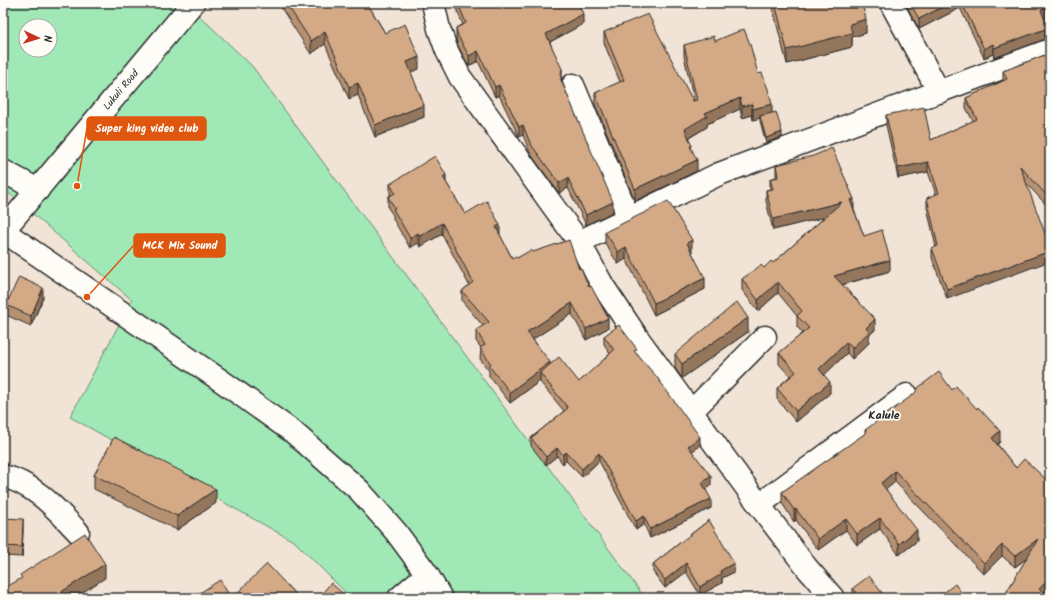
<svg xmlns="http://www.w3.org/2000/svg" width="1053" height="601" viewBox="0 0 1053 601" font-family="Kalam,sans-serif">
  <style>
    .green { fill: #a0e9b7; stroke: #668a71; fill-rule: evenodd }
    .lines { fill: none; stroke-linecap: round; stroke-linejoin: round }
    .minor-casing { stroke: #2b2b2b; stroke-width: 25 }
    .tertiary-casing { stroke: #2b2b2b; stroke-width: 25 }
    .minor { stroke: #fdfcf7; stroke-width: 22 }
    .tertiary { stroke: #fdfcf7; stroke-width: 22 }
    .wall { fill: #b69172; stroke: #2b2b2b }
    .shaded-wall { fill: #94765d; stroke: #2b2b2b }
    .building { fill: #d4a985; stroke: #2b2b2b }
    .labels { text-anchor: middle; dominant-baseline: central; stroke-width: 3.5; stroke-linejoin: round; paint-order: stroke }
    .street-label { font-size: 10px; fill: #2b2b2b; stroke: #fdfcf7 }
    .quarter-label { font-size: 12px; font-weight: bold; fill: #2b2b2b; stroke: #fdfcf7 }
    .leader { fill: none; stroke: #df570e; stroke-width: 1.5 }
    .callout-dot { fill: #df570e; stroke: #fdfcf7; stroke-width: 1.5 }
    .callout { fill: #df570e; stroke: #df570e; stroke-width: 1.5 }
    .callout-label { font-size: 11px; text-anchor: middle; font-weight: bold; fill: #fff }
  </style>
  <rect width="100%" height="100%" fill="#f1e3d5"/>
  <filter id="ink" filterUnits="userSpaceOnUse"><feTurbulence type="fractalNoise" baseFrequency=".025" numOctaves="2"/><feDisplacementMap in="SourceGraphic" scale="8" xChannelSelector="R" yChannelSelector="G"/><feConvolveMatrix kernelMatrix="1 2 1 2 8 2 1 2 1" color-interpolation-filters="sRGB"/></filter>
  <g filter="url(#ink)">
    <path class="green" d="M3,3H186L252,66L645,598H351L295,542L70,417L132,300L3,188ZM26,26H50V50H26Z"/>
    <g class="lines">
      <defs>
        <path id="minor" d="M433,3L439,29L447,51L460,77L579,242L603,286L637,337L759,505L807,568L833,598
          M891,3L939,92
          M573,85L629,218
          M3,171L38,190
          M3,231L223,382L293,432L359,490L396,532L427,574L441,598
          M579,242L719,174L1050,50
          M691,412L765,337
          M3,476C35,484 56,509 78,532
          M759,505L907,395
          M399,598L427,574"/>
        <path id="tertiary" d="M3,231L193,3"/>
      </defs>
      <use href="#minor" class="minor-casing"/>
      <use href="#tertiary" class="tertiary-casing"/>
      <use href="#minor" class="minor"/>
      <use href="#tertiary" class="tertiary"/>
    </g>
    <path class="wall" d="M278,3H374L369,6L385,33L419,69L411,72L424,117L375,137L358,95L349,99L325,44L311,54Z
      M454,3H578L583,24L550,42L562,79V81L613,212L586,225L568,188L559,193L530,153L523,135L519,137L499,95L495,97L478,61L469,66L458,46L456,38V28L463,25Z
      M773,3H862L866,33L852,37V47L787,64L773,10Z
      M905,3H1050L1044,19L1048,38L994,58L993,54L984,58L960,8L919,29Z
      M604,32L693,101H694L684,56V45L715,41L758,74L772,113L782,137L766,143L760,121V118L753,120L752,115L742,118L740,109L707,124V127L689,138L697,171L635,201L595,104V93L620,82L604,43Z
      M1050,53V209L1026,183L947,299L932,258V248L936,247L927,208V198L936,194L928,172L898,178L886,125V115L931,140L973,121L966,108V98L1003,81V71Z
      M776,165L854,210L864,236L890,271L842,285L875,330L869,335V343L852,359L847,353L824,375L830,393L796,422L777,399V388L790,376L779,364V353L803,333L797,327V316L778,293L758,311L742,290V279L773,263L825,217L773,230L766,201V190L770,189V179L776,177Z
      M446,182L465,214L500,235L512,258H517L533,252L579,269L608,328L586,340L572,314L533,339L550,364L579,382L610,354L604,344V336L637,354L700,446L692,451L711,485L706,489L711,508L650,538L644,524L636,530L599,461L582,477L566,461L563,464L557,456L546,465L531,446V438L564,411L540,382V381L510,403L489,376V371L480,359L481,348L476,341V330L483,326L462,301V291L469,285L442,234L420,247L418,243L410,248L393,219V215L388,208V197L390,196V184Z
      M605,232L692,252L705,289L654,315L626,259L618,264L605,243Z
      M43,298L31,326L6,315V305Z
      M748,332L682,378L675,368V354Z
      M952,390L1000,442L997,444L1016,468L1050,483V589L1045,594L1003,598L1027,558L1015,567L1002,556L984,574L895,482L886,489L917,541L899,555L880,529L857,545L846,530L818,550L796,520L794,522L782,503V492L865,434V430Z
      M94,475L216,503L177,530L94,489Z
      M3,518L23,529L22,557L3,556Z
      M709,520L734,572L722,578V583L700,595L686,572L665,588L653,572V564Z
      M853,588L886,598H855L853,596Z"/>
    <path class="shaded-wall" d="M364,3H374L364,9Z
      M950,3H960V8L919,29V19Z
      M1050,7V16L1041,20V10Z
      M583,14V24L546,44V34Z
      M866,19V33L852,37V47L787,64V50L850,24Z
      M1048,28V38L994,58V48Z
      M325,32V44L311,54V41Z
      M993,44V54L984,58V49Z
      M478,51V61L469,66V56Z
      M419,57V69L407,74V62Z
      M562,69V79L561,84V74Z
      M358,83V95L349,99V87Z
      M499,85V95L495,97V87Z
      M740,98V109L707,124V127L685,140V129L705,113Z
      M752,104V115L742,118V106Z
      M772,104V115L760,116V118L753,120V109Z
      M424,105V117L375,137V125Z
      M523,125V135L519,137V127Z
      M782,132V137L766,143V138Z
      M697,160V171L635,201V189Z
      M928,162V172L898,178V168Z
      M446,175V186L443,177Z
      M568,178V188L559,193V183Z
      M854,199V210L850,200Z
      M613,202V212L586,225V215Z
      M842,202V213L773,230V219Z
      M442,223V234L420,247V236Z
      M500,225V236L496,227Z
      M418,233V243L410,248V238Z
      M692,240V252L687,243Z
      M626,247V259L618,264V252Z
      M1050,251V261L947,299V289Z
      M890,260V271L834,287V276Z
      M705,278V289L654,315V303Z
      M778,282V293L758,311V300Z
      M43,288V298L31,326V316Z
      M572,303V314L527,343V332Z
      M608,318V328L586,340V329Z
      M748,318V332L682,378V364Z
      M875,319V330L869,335V343L852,359V348L866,328Z
      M847,342V353L819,380V369Z
      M550,362V372L540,373V381L510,403V392Z
      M830,382V393L796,422V411Z
      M1000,431V442L992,449V438Z
      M700,437V446L688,454V446Z
      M557,448V456L546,465V457Z
      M566,452V461L563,464V455Z
      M599,453V461L582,477V469Z
      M895,471V482L881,494V483Z
      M711,476V485L702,491V483Z
      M216,489V503L177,530V516Z
      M711,499V508L650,538V529Z
      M796,509V520L794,522V510Z
      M644,516V524L636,530V521Z
      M880,518V529L857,545V534Z
      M23,519V529L22,557V547Z
      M846,519V530L818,550V539Z
      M917,530V541L899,555V544Z
      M1038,539V550L1015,567V556Z
      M1002,545V556L984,574V563Z
      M686,563V572L665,588V580Z
      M734,563V572L722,578V583L700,595V587L720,571Z
      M105,564V578L74,598H52Z
      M1050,578V589L1041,598L1039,589Z"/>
    <path class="building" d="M286,3H367L385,33L405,24L419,57L407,62L424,105L375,125L358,83L349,87L325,32L311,41Z
      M458,3H578L583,14L546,34L562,69L561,74V80L613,202L586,215L568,178L559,183L530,143L523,125L519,127L499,85L495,87L478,51L469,56L458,36L456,28L466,23Z
      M775,3H862L866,19L850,24L852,33L787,50Z
      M910,3H950L919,19Z
      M962,3H1050V7L1041,10L1048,28L994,48L993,44L984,49Z
      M648,14L693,101L697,100L684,45L714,36L715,41L744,29L750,44L758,74L762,73L768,89L772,104L753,109L752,104L742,106L740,98L705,113L707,116L685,129L692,146H690L697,160L635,189L595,93L624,80L604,32Z
      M1050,53V199L1020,166L1050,247V251L947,289L932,248L938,246L927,198L939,193L928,162L898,168L886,115L924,107L931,140L977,119L966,98L1007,79L1003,71Z
      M776,112L782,132L766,138L760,116Z
      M832,148L854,199L850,200L864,236L882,230L890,260L834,276L875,319L866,328L869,332L852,348L847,342L819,369L830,382L796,411L777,388L796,372L779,353L809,328L797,316L802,311L778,282L758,300L742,279L761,265L764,268L771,261L773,263L842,202L773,219L766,190L773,189L770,179L778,177L776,165L813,156Z
      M435,156L446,175L443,177L465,214L487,201L500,225L496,227L512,258L516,256L517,258L531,250L533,252L569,240L579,269L581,268L589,287L591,286L608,318L586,329L572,303L527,332L550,362L510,392L489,366L491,364L480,348L485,345L476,330L489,322L462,291L473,282L442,223L420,236L418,233L410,238L393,209L395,208L388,197L395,193L390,184Z
      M668,201L692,240L687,243L705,278L654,303L626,247L618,252L605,232Z
      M19,277L43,288L31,316L6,305Z
      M737,302L748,318L682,364L675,354Z
      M619,325L637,349L634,351L656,376L700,437L688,446L711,476L702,483L711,499L650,529L644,516L636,521L599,453L582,469L566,452L563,455L557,448L546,457L531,438L568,408L540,373L559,357L579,382L614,350L604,336Z
      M939,372L952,390L956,386L977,409L978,407L1000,431L992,438L1016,468L1024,459L1050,483V578L1039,589L1050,597V598H1003L1038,539L1015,556L1002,545L984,563L895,471L881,483L917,530L899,544L880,518L857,534L846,519L818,539L796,509L794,510L782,492L867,432L865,430L914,394L919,387Z
      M114,437L216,489L177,516L94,475Z
      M3,518L23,519L22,547L3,546Z
      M709,520L734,563L720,571L722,574L700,587L686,563L665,580L653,564Z
      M85,533L105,564L52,598H3V589L22,578L20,575Z
      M267,564L299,598H232Z
      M869,576L886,598H861L853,588Z
      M220,580L231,598H192Z
      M331,583L348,598H318Z
      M955,584L964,596L963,598H935L940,593L941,595Z"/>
  </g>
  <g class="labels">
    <g class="street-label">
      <text transform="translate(121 90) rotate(-50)">Lukuli Road</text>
    </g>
    <g class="quarter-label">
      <text x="884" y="415">Kalule</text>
    </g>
  </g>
  <path class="leader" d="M77 186L87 128M87 297L134 245"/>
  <g class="callout-dot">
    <circle cx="77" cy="186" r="4"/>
    <circle cx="87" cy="297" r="4"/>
  </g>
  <g class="callout">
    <rect x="87" y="117" width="119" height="23" rx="4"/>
    <rect x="134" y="234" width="91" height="23" rx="4"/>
  </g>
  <g class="callout-label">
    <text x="147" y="132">Super king video club</text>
    <text x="180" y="249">MCK Mix Sound</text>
  </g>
  <rect width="1053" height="601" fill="none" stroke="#fdfcf7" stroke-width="16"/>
  <rect x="8" y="8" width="1037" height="585" fill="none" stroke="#2b2b2b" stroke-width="1.5" filter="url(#ink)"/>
  <g transform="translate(38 38) rotate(94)"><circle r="19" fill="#fdfcf7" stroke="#a9a8a5"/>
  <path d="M0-3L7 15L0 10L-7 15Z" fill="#c8321e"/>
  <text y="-6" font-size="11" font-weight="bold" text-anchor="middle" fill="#2b2b2b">N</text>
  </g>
</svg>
